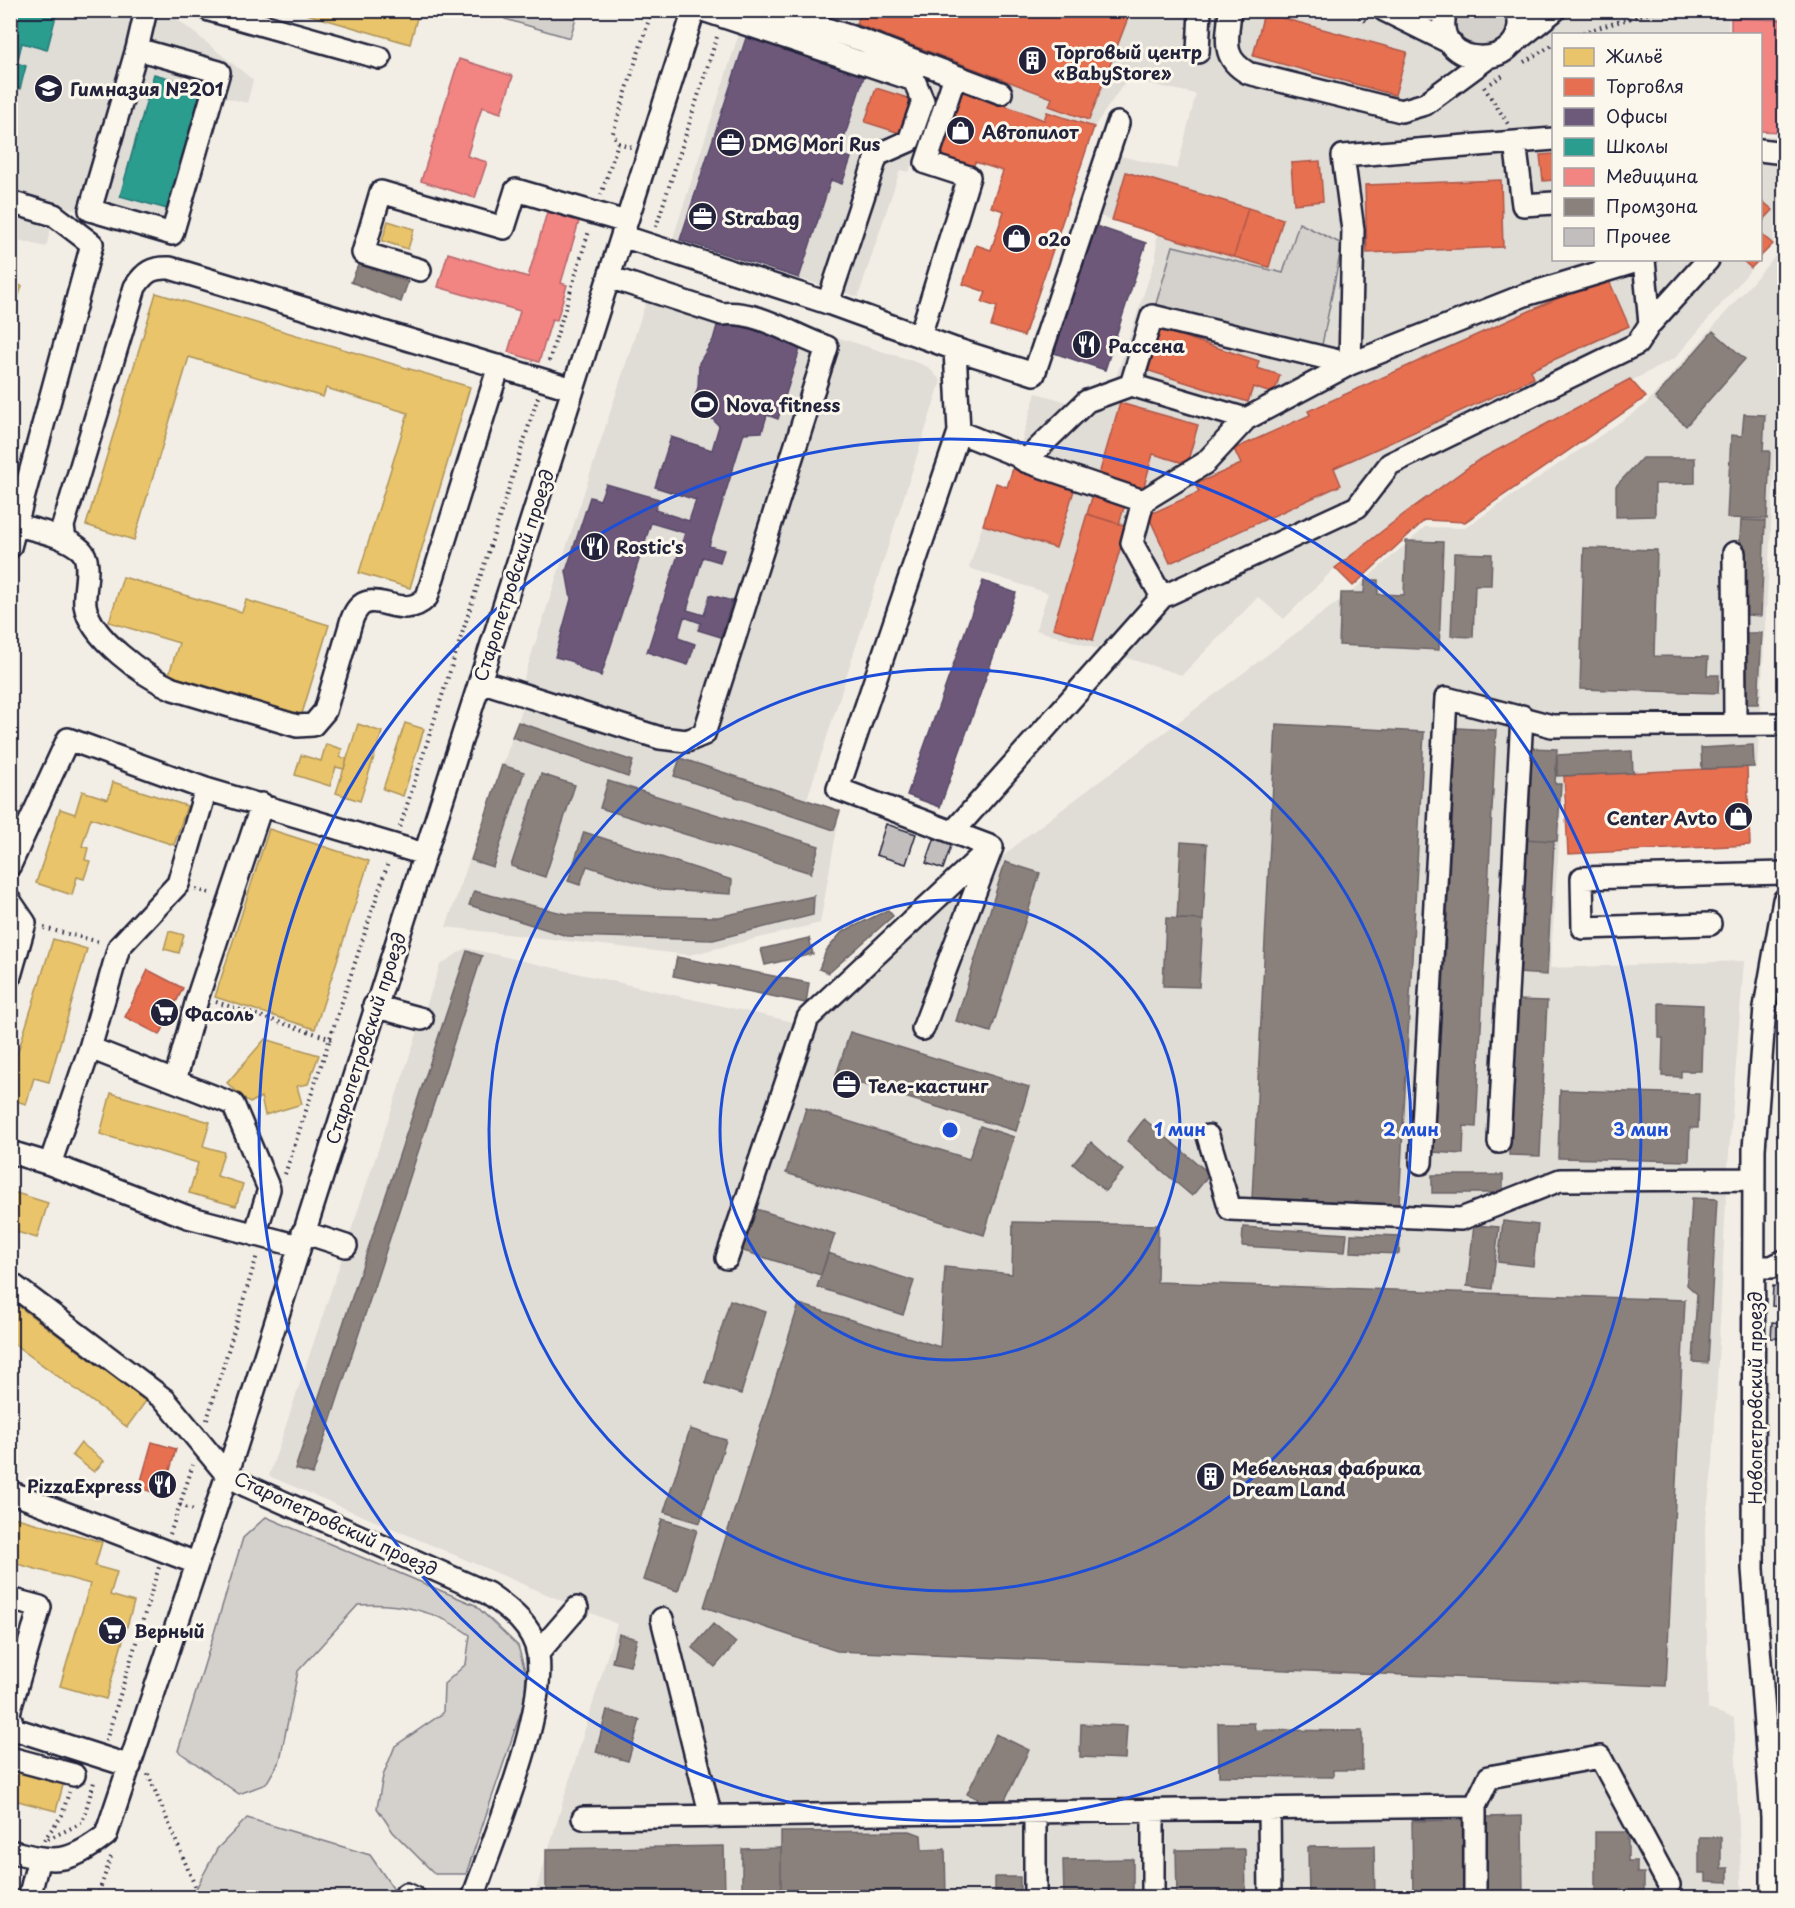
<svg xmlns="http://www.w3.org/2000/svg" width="1795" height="1908" viewBox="0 0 1795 1908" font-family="'Playpen Sans',sans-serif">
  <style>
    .built { fill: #e0dcd6 }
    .green { fill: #d4d1cc; stroke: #7b7a84; stroke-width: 1.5 }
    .homes { fill: #e9c46a; stroke: #ad935c; stroke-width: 1.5 }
    .shops { fill: #e76f51; stroke: #ac584a; stroke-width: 1.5 }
    .offices { fill: #6d597a; stroke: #564867; stroke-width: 1.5 }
    .schools { fill: #2a9d8f; stroke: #287876; stroke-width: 1.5 }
    .health { fill: #f28482; stroke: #b4676d; stroke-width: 1.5 }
    .industry { fill: #8a817c; stroke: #6b6468; stroke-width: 1.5 }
    .building { fill: #c2bebe; stroke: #22223b; stroke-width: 1.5 }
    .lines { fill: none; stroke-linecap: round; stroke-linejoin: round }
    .minor-casing { stroke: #22223b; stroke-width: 26 }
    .path { stroke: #22223b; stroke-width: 4; stroke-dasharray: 1.5 4.5; stroke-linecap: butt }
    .minor { stroke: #fbf7ec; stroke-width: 21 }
    .ring { fill: none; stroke: #1d4ed8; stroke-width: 3 }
    .labels { text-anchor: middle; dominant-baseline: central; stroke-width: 6; stroke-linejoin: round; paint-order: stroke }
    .poi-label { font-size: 18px; font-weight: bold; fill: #22223b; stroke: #fbf7ec; text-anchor: start }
    .street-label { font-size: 18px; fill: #22223b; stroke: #fbf7ec }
    .centre { fill: #1d4ed8; stroke: #fbf7ec; stroke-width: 3 }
    .ring-label { font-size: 18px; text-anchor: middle; font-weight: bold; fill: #1d4ed8; stroke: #fbf7ec; stroke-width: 6; stroke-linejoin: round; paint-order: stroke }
  </style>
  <rect width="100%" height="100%" fill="#f2eee5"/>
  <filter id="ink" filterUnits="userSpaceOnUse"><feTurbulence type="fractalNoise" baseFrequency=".0167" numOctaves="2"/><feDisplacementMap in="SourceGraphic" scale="12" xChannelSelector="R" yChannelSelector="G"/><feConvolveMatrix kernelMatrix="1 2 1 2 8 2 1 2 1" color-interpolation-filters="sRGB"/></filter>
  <g filter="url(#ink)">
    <path class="built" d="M852,10H1729L1728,34H1554V260H1759L1675,358L1477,461L1404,514L1335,568L1284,619L1258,597L1182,675L1036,630L1048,593L969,568L996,483L1008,486L1036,393L1075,404L1112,389L1156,257L1157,234L1096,215L1116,155L1177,169L1196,94L1127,79L1094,127L1047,112L1044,120L939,82L909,172L900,170L858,297L673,238L746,12L840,43Z
      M10,11H158L172,15L253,80L247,103L223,97L181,245L57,204L46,247L11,238Z
      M1761,136H1781L1773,244L1761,257Z
      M1784,246V301L1757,768L1564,776L1550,968L1744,961L1727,1179L1713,1462L1705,1526L1708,1709L1734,1718L1742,1897H534L617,1624L269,1476L440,965L466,948L811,1026L1023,839L1356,588L1425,527L1465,528L1645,405Z
      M653,280L910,360L928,367L941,381L807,799L840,811L820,923L689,955L446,927L530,687L522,684Z"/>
    <path class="green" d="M508,10H578V11L570,38L505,19Z
      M1457,11H1507L1509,30C1491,63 1445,48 1457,11Z
      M1299,223L1342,244L1321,350L1155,307L1173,246L1283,273Z
      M266,1517L475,1605L518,1646L526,1674L524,1703L466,1874H435L393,1832L377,1808L383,1776L395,1746L443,1713L444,1684L466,1664L470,1635C438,1611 398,1602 358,1605L298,1671L280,1760L266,1784L239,1794L178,1751L243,1538Z
      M247,1818L370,1855L399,1897L191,1898L217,1849Z"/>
    <path class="homes" d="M293,10H404L418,14L410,44Z
      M388,221L414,229L408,249L382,241Z
      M10,283L22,286L10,322Z
      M156,293L470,387L410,588L359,573L408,413L326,388L323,397L189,357L134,540L86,525Z
      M123,577L242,612L246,600L329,625L301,717L168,677L179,643L109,622Z
      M405,723L424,729L403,796L383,789Z
      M358,724L382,732L360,801L336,793Z
      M326,744L342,749L340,757L347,759L344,769L336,767L330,786L295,775L301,755L321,761Z
      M113,782L187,806L174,845L91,818L82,846L88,848L85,860L90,861L84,879L77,877L72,895L36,883L60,809L75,814L82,791L108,799Z
      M269,829L369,861L315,1029L215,997Z
      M169,931L184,935L179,953L164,949Z
      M53,939L87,949L49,1082L34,1078L26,1104L10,1099V1077Z
      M265,1039L319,1055L308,1084L297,1086L302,1104L265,1115L261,1097L250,1103L227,1083Z
      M111,1093L210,1122L203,1146L224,1152L217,1176L243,1184L236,1206L189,1193L198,1163L100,1134Z
      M10,1191L48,1203L37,1238L10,1230Z
      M10,1300L146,1401L127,1427L10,1341Z
      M81,1443L104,1461L94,1472L72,1455Z
      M10,1516L102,1542L95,1566L117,1572L110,1595L134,1602L106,1699L60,1686L90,1584L10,1562Z
      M10,1764L65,1778L56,1811L10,1799Z"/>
    <path class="shops" d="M861,10H1131L1089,120L1049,106L1052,98L856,24Z
      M1264,13L1407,52L1395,95L1253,56Z
      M876,88L914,100L903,134L865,122Z
      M960,89L1044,120L1047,112L1094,127L1024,336L991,326L997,307L982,302L986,292L963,284L976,245L991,250L1004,211L991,207L1003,171L975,162L973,168L937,156Z
      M1554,154V180L1543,181L1540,155Z
      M1320,161L1323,201L1294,204L1291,163Z
      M1126,172L1248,208L1234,257L1112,220Z
      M1501,180L1503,247L1367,253L1365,185Z
      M1760,199L1773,210L1760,224Z
      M1248,208L1283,219L1269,267L1234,257Z
      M1760,233L1773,244L1760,257Z
      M1742,260H1759L1751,268Z
      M1607,276L1629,326L1531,370L1534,378L1334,468L1341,485L1170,563L1148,515L1199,492L1195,484L1241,464L1234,449L1310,415L1308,411Z
      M1156,328L1259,361L1257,368L1280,375L1274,394L1253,387L1248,402L1143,369Z
      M1630,379L1646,397L1465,522L1425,520L1353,586L1335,568L1404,514L1477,461Z
      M1120,403L1198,425L1187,464L1153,454L1143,490L1098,478Z
      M1014,465L1076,484L1056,548L983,525L996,483L1007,487Z
      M1094,491L1126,501L1119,524L1087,514Z
      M1087,514L1127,526L1093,640L1053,628Z
      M1747,767L1750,845L1568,854L1564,776Z
      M148,970L183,988L160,1035L125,1017Z
      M152,1442L176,1449L163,1495L139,1488Z"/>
    <path class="offices" d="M747,35L865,73L839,154L851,158L842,184L831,180L799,278L680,240Z
      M1090,224L1146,243L1105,370L1048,351Z
      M718,322L770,330L788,344L800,349L778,419L767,415L762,432L744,433L709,546L724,550L720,562L703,557L687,610L704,615L710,595L732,601L721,637L698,630L701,623L684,617L678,638L695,644L688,665L647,652L685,533L651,523L601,676L584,670L571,661L555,657L571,599L566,571L590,497L600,500L606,484L659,499L655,510L689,521L696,500L655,487L671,437L712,450L719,426L706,412L691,407L698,387L699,363L713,340Z
      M983,581L1016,593L940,807L907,795Z"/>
    <path class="schools" d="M10,10L57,12L47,50L22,43L17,63L26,66L20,89L10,87Z
      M154,74L205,88L171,210L120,196Z"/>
    <path class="health" d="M1731,18L1784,20L1781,132L1760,131V34H1731Z
      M459,59L513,76L501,113L482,107L467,156L487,162L475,198L421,181Z
      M548,209L580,218L561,283L567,285L557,320L552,319L539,362L508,352L520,311L438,287L448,253L528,277Z"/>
    <path class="industry" d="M359,263L408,282L401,302L351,282Z
      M1713,331L1745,359L1686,426L1655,398Z
      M1744,414L1765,415L1763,451H1770L1767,519L1727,518L1731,435L1742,436Z
      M1642,458H1695V483L1655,484V516L1616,517V486Z
      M1741,520L1765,521L1761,616L1736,614Z
      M1406,541L1443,542L1439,650L1339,645L1341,593H1364L1365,580H1378V594L1404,595Z
      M1584,548L1657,550L1654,656L1708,657L1707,675H1719L1718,693L1580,689Z
      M1454,553L1492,554L1491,585H1475L1473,637L1451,636Z
      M1743,633H1762L1758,704H1745L1746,692H1740Z
      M518,722L633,761L628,777L512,737Z
      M1276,724L1424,732L1399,1205L1252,1198Z
      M1457,728L1496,730L1476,1127L1464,1126L1463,1154L1432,1152L1439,997H1443Z
      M1753,745L1754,767L1702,769L1701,748Z
      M1529,748L1557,749L1555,784H1561L1557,841L1523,839Z
      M1632,751L1633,773L1557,776V755Z
      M680,758L840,811L834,830L674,776Z
      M502,765L524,772L493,867L471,860Z
      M541,774L575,785L545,877L511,866Z
      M608,781L819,846L811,873L600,808Z
      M584,832L732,880L731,894L661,890L587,866L580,885L568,881Z
      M1523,839L1554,841L1547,975L1516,973Z
      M1181,842L1207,844L1203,920L1177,919Z
      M1005,862L1040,873L991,1032L956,1021Z
      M474,891L566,914L718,917L814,896L813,915L713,940L567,936L469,905Z
      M888,910L893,916L829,973L819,969L826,951L842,932Z
      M1166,918L1203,920L1199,987L1163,986Z
      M809,938L813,954L765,965L761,949Z
      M467,951L482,956L313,1474L295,1469Z
      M677,957L809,983L806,1003L673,976Z
      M1516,1000L1547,1001L1540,1156L1509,1155Z
      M1659,1003L1703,1005L1701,1071H1681V1077L1662,1076L1663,1038H1659Z
      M850,1032L1029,1087L1016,1131L836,1076Z
      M1560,1090L1699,1094L1698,1128H1690L1689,1161L1558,1158Z
      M806,1108L969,1159L980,1126L1014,1137L984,1235L786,1173Z
      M1144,1119L1210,1174L1192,1196L1127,1141Z
      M1091,1142L1123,1170L1105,1191L1073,1164Z
      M1432,1175H1503V1193H1432Z
      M1782,1178H1784V1202H1781Z
      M1692,1198L1717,1199L1708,1363L1693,1362L1697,1294L1687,1285Z
      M753,1208L835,1234L821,1275L740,1250Z
      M1503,1221L1538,1225L1533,1266L1498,1262Z
      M1013,1222L1158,1225L1157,1282L1685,1300L1666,1686L837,1651L704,1607L799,1304L940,1347L945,1267L1012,1274Z
      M1474,1225L1499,1227L1492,1289L1467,1286Z
      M1243,1227L1347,1234L1345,1252L1242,1246Z
      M1351,1234L1400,1236L1399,1254L1350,1252Z
      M828,1253L914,1281L903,1315L817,1287Z
      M730,1300L766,1312L741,1394L705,1383Z
      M690,1429L726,1440L700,1523L664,1512Z
      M662,1519L697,1530L678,1591L643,1580Z
      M713,1624L736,1643L715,1667L692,1648Z
      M619,1634L637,1639L630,1666L612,1662Z
      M607,1710L640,1720L628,1761L596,1752Z
      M1218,1723H1254L1255,1730L1362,1731V1770H1333V1777L1219,1776Z
      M1081,1724L1127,1726L1125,1759L1080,1757Z
      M996,1734L1029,1750L1000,1810L967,1794Z
      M1522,1816L1523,1898H1487L1486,1817Z
      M1462,1820L1463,1898H1413L1412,1821Z
      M910,1831L921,1835L922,1850L945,1849L946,1898H781V1832Z
      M1595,1832H1628V1861H1637V1873H1644V1898H1595Z
      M1699,1837H1721V1868H1728V1882L1706,1881V1873H1699Z
      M724,1846L725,1898H546V1849Z
      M1374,1846L1375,1898H1309L1308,1847Z
      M781,1848V1898H742V1849Z
      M1245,1849L1246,1898H1177L1176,1850Z
      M1133,1859V1898H1064L1063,1860Z
      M995,1877H1020V1898H995Z"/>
    <path class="building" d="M886,824L916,834L906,864L876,855Z
      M935,837L952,843L943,869L926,863Z
      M1773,1286L1784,1287V1307L1772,1306Z
      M1784,1314V1339L1771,1338L1772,1322L1783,1323Z"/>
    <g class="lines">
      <defs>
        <path id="minor" d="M209,10L380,58
          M703,10L914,80L923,101L909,141L877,155L828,303
          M767,10L861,40L1001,93
          M1230,10C1228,39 1220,57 1248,73L1401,111L1425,104L1486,59
          M1384,10L1451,43
          M1446,10C1427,73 1535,73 1517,10
          M1394,13L1433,10
          M1511,45L1555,10
          M137,49L219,72L172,234L90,210L137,49L146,10
          M1198,52L1200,10
          M1554,139L1515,142L1523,205L1554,203
          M1760,150L1784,153
          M10,202L54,215L92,244L10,547
          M622,236L828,303L955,349L959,432L838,789L992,847L923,1029
          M1641,260L1525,295L1350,364L1246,419L1205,463L1143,501L1132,543L1162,597L1357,507L1390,464L1637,344L1650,324L1644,260
          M420,270L363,253L381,192L504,228L516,190L626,222
          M1650,324L1708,260
          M920,336L969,177L926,163L955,76
          M955,349L1034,374L1118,123
          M1131,385L1152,316L1350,364L1353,230L1343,156L1515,142
          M959,432L1016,455L1025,461L1143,501
          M1025,461L1087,401L1131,385L1246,419
          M17,525C38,531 64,535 81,550C93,562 83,589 85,605C90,638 144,676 173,689L297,726L313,725L325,711L352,619C368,578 399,626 427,597L499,366
          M65,539L63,526L135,287C145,272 152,267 170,268L573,389
          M1734,553L1735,724
          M480,681L660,738L687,741L704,734L827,347C793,336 759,310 722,314L609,277
          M953,832L1162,597
          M10,865L68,739L206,789L424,854
          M10,901L25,923L10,976
          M1710,924L1583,928L1582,878L1784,873
          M374,1006L422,1019
          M90,1048L233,1104L269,1189L255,1235
          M175,1081L198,996L262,804
          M1208,1136L1230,1209L1461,1219L1560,1180L1754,1179
          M1499,1142L1522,716
          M10,1152L50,1164L90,1048L119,947L178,884L206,789
          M1421,1163L1446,698L1552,726L1784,724
          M50,1164L188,1217L299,1246
          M303,1232L346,1246
          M727,1258L808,1018L987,851
          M1754,1267H1772L1784,1261
          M10,1283L165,1400L227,1475L106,1835C69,1864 55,1863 10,1851
          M10,1492L196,1563
          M10,1599L40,1607L10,1709
          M662,1619L711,1817
          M538,1653L577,1608
          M10,1717L14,1729L130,1766
          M10,1758L74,1775
          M1269,1811L1270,1898
          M1153,1812V1898
          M583,1818L1475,1806
          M406,1894L414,1898
          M29,1898L39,1858
          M473,1898C494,1836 546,1717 538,1655C534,1627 509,1608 487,1593L247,1486L227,1475L694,10
          M1035,1898V1813
          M1475,1898V1806L1489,1777L1600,1757L1669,1885
          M1772,1898V1817L1753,1569L1754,1149L1765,1007L1784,900"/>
      </defs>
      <use href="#minor" class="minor-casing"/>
      <path class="path" d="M1349,10L1368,23
        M1577,34L1659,10
        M1524,62L1554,44
        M1491,83L1505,74
        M1484,87L1508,124
        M1781,118H1784
        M618,143L631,147
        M601,195L618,143L613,133L652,10
        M656,227L718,34
        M549,361L589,231
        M400,827L538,397
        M196,889L212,894
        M44,928L100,942
        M216,1002L332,1039
        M285,1174L388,863
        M207,1420L257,1255
        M180,1505L196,1511
        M170,1534L193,1465
        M106,1741L159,1567
        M148,1774L200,1898
        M48,1839L82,1823L94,1782
        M44,1840L62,1815L69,1792
        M97,1898L111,1857"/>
      <use href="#minor" class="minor"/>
    </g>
  </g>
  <g class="ring">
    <circle cx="950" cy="1130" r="230"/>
    <circle cx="950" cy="1130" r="461"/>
    <circle cx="950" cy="1130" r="691"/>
  </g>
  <defs>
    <symbol id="building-disc" viewBox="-11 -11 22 22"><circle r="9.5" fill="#22223b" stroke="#fbf7ec"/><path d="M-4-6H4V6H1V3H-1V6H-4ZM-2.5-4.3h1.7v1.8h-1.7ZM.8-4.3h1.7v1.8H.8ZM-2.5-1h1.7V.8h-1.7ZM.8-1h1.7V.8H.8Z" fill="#fff"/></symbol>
    <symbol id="school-disc" viewBox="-11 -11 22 22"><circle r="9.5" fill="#22223b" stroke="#fbf7ec"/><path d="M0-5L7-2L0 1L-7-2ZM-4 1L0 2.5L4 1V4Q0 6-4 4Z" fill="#fff"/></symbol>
    <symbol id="shop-disc" viewBox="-11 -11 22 22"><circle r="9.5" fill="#22223b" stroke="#fbf7ec"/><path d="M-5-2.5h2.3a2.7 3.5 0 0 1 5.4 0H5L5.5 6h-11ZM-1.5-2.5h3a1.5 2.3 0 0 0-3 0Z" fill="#fff"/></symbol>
    <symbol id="office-disc" viewBox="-11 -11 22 22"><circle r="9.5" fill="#22223b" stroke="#fbf7ec"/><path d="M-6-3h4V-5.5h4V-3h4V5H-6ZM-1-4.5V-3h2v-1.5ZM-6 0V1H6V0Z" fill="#fff"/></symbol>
    <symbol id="restaurant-disc" viewBox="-11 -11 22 22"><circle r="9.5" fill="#22223b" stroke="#fbf7ec"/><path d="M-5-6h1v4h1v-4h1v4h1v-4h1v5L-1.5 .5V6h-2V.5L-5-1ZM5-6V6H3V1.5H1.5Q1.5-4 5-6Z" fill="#fff"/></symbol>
    <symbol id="stadium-disc" viewBox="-11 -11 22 22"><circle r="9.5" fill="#22223b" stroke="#fbf7ec"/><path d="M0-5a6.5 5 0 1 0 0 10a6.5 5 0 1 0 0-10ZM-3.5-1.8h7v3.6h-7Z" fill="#fff"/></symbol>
    <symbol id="supermarket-disc" viewBox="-11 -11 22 22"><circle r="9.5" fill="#22223b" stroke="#fbf7ec"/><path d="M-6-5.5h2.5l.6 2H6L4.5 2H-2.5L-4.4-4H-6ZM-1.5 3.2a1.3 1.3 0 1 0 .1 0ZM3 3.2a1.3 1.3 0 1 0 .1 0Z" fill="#fff"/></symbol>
  </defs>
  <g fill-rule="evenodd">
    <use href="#building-disc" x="1016" y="44" width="33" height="33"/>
    <use href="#school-disc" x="32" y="72" width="33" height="33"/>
    <use href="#shop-disc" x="944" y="114" width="33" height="33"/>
    <use href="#office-disc" x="714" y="126" width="33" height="33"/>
    <use href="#office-disc" x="686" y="200" width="33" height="33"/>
    <use href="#shop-disc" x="1000" y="222" width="33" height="33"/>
    <use href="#restaurant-disc" x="1070" y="328" width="33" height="33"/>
    <use href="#stadium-disc" x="688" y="388" width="33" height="33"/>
    <use href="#restaurant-disc" x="578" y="530" width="33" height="33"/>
    <use href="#shop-disc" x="1722" y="800" width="33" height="33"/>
    <use href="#supermarket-disc" x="148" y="996" width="33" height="33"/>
    <use href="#office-disc" x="830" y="1068" width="33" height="33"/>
    <use href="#building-disc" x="1194" y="1460" width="33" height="33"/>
    <use href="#restaurant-disc" x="146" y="1468" width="33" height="33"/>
    <use href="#supermarket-disc" x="96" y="1614" width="33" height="33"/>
  </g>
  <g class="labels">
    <g class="poi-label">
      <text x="1054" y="51">Торговый центр<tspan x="1054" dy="21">«BabyStore»</tspan></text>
      <text x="70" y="88">Гимназия №201</text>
      <text x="982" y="131">Автопилот</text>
      <text x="751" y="143">DMG Mori Rus</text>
      <text x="724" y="217">Strabag</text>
      <text x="1038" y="238">o2o</text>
      <text x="1108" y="345">Рассена</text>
      <text x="726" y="404">Nova fitness</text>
      <text x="616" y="546">Rostic's</text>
      <text x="1717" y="817" text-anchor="end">Center Avto</text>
      <text x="185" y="1013">Фасоль</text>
      <text x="868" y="1085">Теле-кастинг</text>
      <text x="1232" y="1467">Мебельная фабрика<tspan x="1232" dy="21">Dream Land</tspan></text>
      <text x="142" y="1485" text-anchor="end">PizzaExpress</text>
      <text x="134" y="1630">Верный</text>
    </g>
    <g class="street-label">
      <text transform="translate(513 575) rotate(-72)">Старопетровский проезд</text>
      <text transform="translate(365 1038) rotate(-72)">Старопетровский проезд</text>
      <text transform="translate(1754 1398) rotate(-90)">Новопетровский проезд</text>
      <text transform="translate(336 1523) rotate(25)">Старопетровский проезд</text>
    </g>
  </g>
  <circle cx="950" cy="1130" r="9" class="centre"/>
  <g class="ring-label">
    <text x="1180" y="1136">1 мин</text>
    <text x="1411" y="1136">2 мин</text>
    <text x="1641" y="1136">3 мин</text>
  </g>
  <rect width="1795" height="1908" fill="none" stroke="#fbf7ec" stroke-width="36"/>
  <rect x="18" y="18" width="1759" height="1872" fill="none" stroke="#22223b" stroke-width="2" filter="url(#ink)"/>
  <rect x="1552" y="33" width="210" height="228" fill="#fbf7ec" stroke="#a4a2a5" stroke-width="1.5"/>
  <rect x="1564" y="48" width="30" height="18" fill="#e9c46a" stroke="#a4a2a5" stroke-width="1.5"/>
  <text x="1606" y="63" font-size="18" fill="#22223b">Жильё</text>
  <rect x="1564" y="78" width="30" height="18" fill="#e76f51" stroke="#a4a2a5" stroke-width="1.5"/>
  <text x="1606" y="93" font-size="18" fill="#22223b">Торговля</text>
  <rect x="1564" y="108" width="30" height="18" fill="#6d597a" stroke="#a4a2a5" stroke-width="1.5"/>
  <text x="1606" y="123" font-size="18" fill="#22223b">Офисы</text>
  <rect x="1564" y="138" width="30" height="18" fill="#2a9d8f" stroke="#a4a2a5" stroke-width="1.5"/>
  <text x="1606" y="153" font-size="18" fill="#22223b">Школы</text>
  <rect x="1564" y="168" width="30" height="18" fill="#f28482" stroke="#a4a2a5" stroke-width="1.5"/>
  <text x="1606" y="183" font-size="18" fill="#22223b">Медицина</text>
  <rect x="1564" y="198" width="30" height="18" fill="#8a817c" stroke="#a4a2a5" stroke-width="1.5"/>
  <text x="1606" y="213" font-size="18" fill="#22223b">Промзона</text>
  <rect x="1564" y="228" width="30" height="18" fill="#c2bebe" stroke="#a4a2a5" stroke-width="1.5"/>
  <text x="1606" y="243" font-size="18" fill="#22223b">Прочее</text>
</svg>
